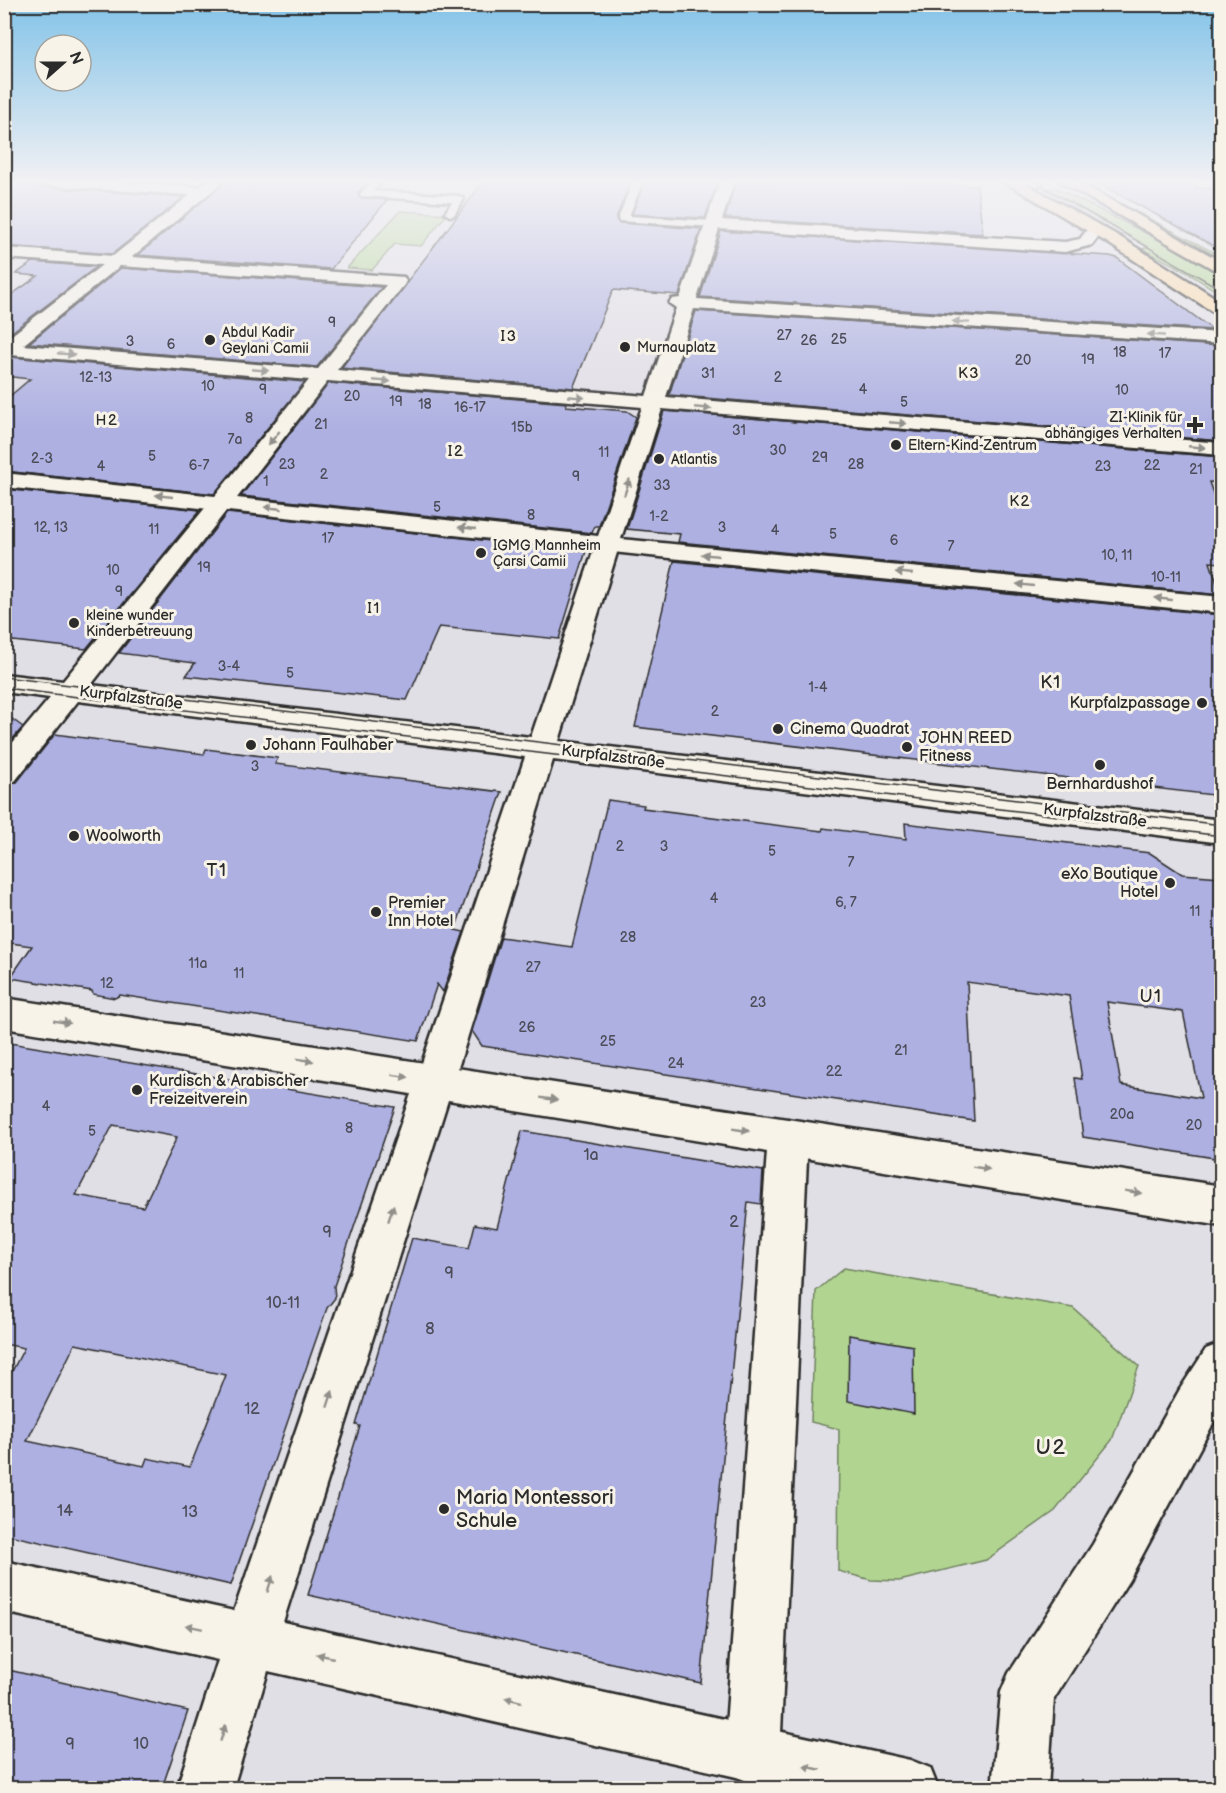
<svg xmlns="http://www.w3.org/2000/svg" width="1226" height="1793" viewBox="0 0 1226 1793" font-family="'Balsamiq Sans',sans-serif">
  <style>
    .green { fill: #b1d591; stroke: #6e805e; stroke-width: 1.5 }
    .building { fill: #adb0e1; stroke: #2b2b2b; stroke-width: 1.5; fill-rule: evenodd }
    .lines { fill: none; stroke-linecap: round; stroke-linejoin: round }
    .service-casing { stroke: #2b2b2b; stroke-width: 5 }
    .pedestrian-casing { stroke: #2b2b2b; stroke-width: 5 }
    .minor-casing { stroke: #2b2b2b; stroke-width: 5 }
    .primary-casing { stroke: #2b2b2b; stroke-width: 5 }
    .service { fill: #f7f3e8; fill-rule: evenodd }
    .pedestrian { fill: #f7f3e8; fill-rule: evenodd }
    .minor { fill: #f7f3e8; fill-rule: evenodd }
    .primary { fill: #fcdcac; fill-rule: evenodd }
    .tram { stroke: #2b2b2b; stroke-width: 1.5 }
    .oneway { fill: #918f8a }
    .poi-dot { fill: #2b2b2b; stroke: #f7f3e8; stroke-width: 2 }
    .labels { text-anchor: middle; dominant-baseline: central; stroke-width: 6; stroke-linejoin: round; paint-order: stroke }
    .number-label { font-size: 14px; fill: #4c4c58 }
    .far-poi-label { font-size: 14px; fill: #2b2b2b; stroke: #f7f3e8; text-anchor: start }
    .far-neighbourhood-label { font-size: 15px; letter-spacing: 1.5px; fill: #2b2b2b; stroke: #f7f3e8 }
    .street-label { font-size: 16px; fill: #2b2b2b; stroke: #f7f3e8 }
    .poi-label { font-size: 16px; fill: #2b2b2b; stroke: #f7f3e8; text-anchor: start }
    .near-number-label { font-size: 16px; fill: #4c4c58 }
    .neighbourhood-label { font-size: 18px; letter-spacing: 1.5px; fill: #2b2b2b; stroke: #f7f3e8 }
    .near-poi-label { font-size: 20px; fill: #2b2b2b; stroke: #f7f3e8; text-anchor: start }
    .near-neighbourhood-label { font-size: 21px; letter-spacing: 1.5px; fill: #2b2b2b; stroke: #f7f3e8 }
  </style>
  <rect width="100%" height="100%" fill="#e1dfe6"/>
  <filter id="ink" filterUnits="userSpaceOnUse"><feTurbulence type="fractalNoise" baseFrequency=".0167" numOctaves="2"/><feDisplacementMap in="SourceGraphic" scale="12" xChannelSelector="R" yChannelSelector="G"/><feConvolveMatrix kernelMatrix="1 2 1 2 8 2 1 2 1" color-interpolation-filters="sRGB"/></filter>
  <g filter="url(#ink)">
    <path class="green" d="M1056,188L1183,252L1221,276V294L1178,267L1142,249L1148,247L1045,189Z
      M1121,204L1221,256V261Z
      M400,211L447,214L421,246L395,244L372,270L347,268Z
      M844,1268L1073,1308L1139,1366L1112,1440L1055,1511L986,1560L899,1581L871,1580L838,1571L839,1429L811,1422L816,1291Z"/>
    <path class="building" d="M4,181H30L39,187L184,197L112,254L4,246V228L11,225V220L4,218Z
      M226,181H369L358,192L359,197L387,200L331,269L138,255Z
      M484,181H631L616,218L619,223L701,229L679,295L613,290L573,388L341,368Z
      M645,181H718L705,218L632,214Z
      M736,181H896L977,186L983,234L725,218Z
      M1094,181H1193L1197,188L1221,189V250Z
      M721,231L1110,256L1117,258L1213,330L700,297Z
      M33,262L96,267L4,338V300L38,276L16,274Z
      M121,268L382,287L317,367L29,343Z
      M696,311L1221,346V441L669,395Z
      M10,357L305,382L214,494L4,471V401L30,379L4,376V358Z
      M329,383L567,403L566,406L627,411L636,417L599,526H595L592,533L241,496Z
      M664,411L1221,457V483L1209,482L1221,516V563L1210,562L1221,595L678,542L680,534L627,529Z
      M4,489L200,510L86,649L4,640Z
      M227,513L586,551L559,639L439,627L407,700L186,676L195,663L119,653Z
      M674,561L1221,615V796L635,727Z
      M4,713L23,727L4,749Z
      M55,734L204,754L206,749L278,758L275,764L502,792L455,930L464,932L443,992L437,984L418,1041L120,995L115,998L93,994L92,991L10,978L32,946L4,942V786L17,782Z
      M608,800L644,805L643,808L822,831L823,828L906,839L905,823L1150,853L1182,874L1221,877V1159L1083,1137L1075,1078L1082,1079L1069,996L967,982L974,1121L482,1046L472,1031L501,937L572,947ZM1107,1002L1183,1012L1201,1098L1121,1085Z
      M4,1042L395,1107L334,1286L335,1298L327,1308L231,1585L4,1534V1387L24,1348L4,1344ZM113,1125L177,1137L143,1207L76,1195ZM75,1344L226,1375L190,1467L147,1458L144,1466L27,1441Z
      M522,1131L763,1171L761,1204L748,1202L701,1683L308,1595L360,1426L356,1425L412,1238L469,1248L475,1224L497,1228Z
      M849,1335L913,1346L914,1414L848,1401Z
      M4,1669L188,1711L162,1788H4Z"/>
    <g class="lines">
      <defs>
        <path id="service" d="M372,181H382L373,191L459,196L464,199L454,215L450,216L445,213L452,202L361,196L360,194Z
          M633,181H643L629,216L713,221L718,224L713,227L619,221L618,219Z
          M1016,181H1042L1043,183L1038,186Z
          M4,220L9,221V225L4,226Z"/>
        <path id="pedestrian" d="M222,495L230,497L233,502L91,685L531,737L596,543L600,538L608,536L616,538L620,543L559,741L1222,820V843L553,760L454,1081L448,1093L435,1098L422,1093L416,1081L525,757L78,701L15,781L4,784V753L50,698L4,692V674L63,681L214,497Z
          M788,1119L802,1124L808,1137L780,1755L772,1775L752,1783L732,1775L724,1755L768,1137L774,1124Z
          M1222,1343V1407L1129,1580L1054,1699L1048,1788H992L1001,1692L1009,1673L1093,1544L1180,1389L1206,1349Z"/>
        <path id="minor" d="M32,181H105L200,187L208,181H224L132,257L404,277L406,281L404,285L337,370L646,396L676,308L669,303L672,299L680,298L720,181H734L722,220L1065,242L1080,239L1089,227H1101L1103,230L1092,245L1065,252L719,229L697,299L1222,333V344L694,309L666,397L1222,443V455L662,409L621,539L1222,597V613L650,556L4,487V473L215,496L309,380L10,355L4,356V341L102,265L4,258V248L113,256L190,195L39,185ZM120,266L386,285L318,369L23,345ZM328,381L642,407L598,536L237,498Z
          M4,998L1222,1186V1226L448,1100L283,1622L910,1760L930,1768L938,1788H785L268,1671L233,1788H177L218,1660L4,1612V1561L234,1611L411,1094L4,1028Z"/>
        <path id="primary" d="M1003,181H1021L1120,237L1222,302V315L1216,314L1108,243Z
          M1059,181H1077L1222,262V274Z"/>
      </defs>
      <use href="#service" class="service-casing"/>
      <use href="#pedestrian" class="pedestrian-casing"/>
      <use href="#minor" class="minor-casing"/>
      <use href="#primary" class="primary-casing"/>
      <use href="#service" class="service"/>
      <use href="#pedestrian" class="pedestrian"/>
      <use href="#minor" class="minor"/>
      <use href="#primary" class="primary"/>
      <path class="tram" d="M1034,181L1222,290
        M4,677L1222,825
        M4,688L1222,836"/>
    </g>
    <defs><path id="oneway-solid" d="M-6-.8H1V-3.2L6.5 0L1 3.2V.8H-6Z" transform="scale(1.5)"/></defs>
    <g class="oneway">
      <use href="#oneway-solid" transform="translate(961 322) rotate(-176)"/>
      <use href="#oneway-solid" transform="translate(1156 335) rotate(-176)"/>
      <use href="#oneway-solid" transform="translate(66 354) rotate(5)"/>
      <use href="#oneway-solid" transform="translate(260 370) rotate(5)"/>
      <use href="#oneway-solid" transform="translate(382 381) rotate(5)"/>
      <use href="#oneway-solid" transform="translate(576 397) rotate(5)"/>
      <use href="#oneway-solid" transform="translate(703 408) rotate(5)"/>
      <use href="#oneway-solid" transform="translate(898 423) rotate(5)"/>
      <use href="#oneway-solid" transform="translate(274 438) rotate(129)"/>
      <use href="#oneway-solid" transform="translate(1197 447) rotate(5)"/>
      <use href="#oneway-solid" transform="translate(627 487) rotate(-72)"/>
      <use href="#oneway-solid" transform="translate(164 496) rotate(-174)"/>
      <use href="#oneway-solid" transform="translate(273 508) rotate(-174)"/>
      <use href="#oneway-solid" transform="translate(467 528) rotate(-174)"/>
      <use href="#oneway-solid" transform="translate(710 555) rotate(-174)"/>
      <use href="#oneway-solid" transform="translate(904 573) rotate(-174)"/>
      <use href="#oneway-solid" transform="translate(1025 585) rotate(-174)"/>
      <use href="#oneway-solid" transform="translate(1163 599) rotate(-174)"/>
      <use href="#oneway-solid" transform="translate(62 1022) rotate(9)"/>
      <use href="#oneway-solid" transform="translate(305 1060) rotate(9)"/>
      <use href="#oneway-solid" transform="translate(400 1076) rotate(9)"/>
      <use href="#oneway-solid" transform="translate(549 1099) rotate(9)"/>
      <use href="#oneway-solid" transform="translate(741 1130) rotate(9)"/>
      <use href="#oneway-solid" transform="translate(981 1168) rotate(9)"/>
      <use href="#oneway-solid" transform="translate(1133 1192) rotate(9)"/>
      <use href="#oneway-solid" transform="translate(391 1213) rotate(-72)"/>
      <use href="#oneway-solid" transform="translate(330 1399) rotate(-72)"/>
      <use href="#oneway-solid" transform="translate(270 1584) rotate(-72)"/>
      <use href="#oneway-solid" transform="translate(194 1627) rotate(-168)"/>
      <use href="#oneway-solid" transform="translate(325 1656) rotate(-167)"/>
      <use href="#oneway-solid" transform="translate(513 1700) rotate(-167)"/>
      <use href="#oneway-solid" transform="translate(223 1733) rotate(-73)"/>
      <use href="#oneway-solid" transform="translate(812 1768) rotate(-168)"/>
    </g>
  </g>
  <linearGradient id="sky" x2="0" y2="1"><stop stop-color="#83c3e8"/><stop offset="0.42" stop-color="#f2f1f4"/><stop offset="1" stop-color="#f2f1f4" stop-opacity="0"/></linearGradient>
  <rect width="1226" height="432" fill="url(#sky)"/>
  <g class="poi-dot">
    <circle cx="210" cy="340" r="6"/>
    <circle cx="625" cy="347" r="6"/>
    <path d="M1192 416h6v6h6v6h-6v6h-6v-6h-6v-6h6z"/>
    <circle cx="896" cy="445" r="6"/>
    <circle cx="659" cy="459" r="6"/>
    <circle cx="481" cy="553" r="6"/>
    <circle cx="74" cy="623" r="6"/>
    <circle cx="1202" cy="703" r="6"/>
    <circle cx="778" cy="729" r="6"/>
    <circle cx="251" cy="745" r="6"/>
    <circle cx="907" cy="747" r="6"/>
    <circle cx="1100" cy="765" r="6"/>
    <circle cx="74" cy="836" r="6"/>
    <circle cx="1170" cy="883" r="6"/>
    <circle cx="376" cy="912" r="6"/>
    <circle cx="137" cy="1090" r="6"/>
    <circle cx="444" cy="1509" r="6"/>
  </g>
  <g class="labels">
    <g class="number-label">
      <text x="332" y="322">9</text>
      <text x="784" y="335">27</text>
      <text x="839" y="339">25</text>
      <text x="809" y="340">26</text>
      <text x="130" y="341">3</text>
      <text x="171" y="344">6</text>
      <text x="1120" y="352">18</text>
      <text x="1165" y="353">17</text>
      <text x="1088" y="359">19</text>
      <text x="1023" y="360">20</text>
      <text x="708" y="373">31</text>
      <text x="96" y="377">12-13</text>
      <text x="778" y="377">2</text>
      <text x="208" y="386">10</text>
      <text x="263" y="389">9</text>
      <text x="863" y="389">4</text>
      <text x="1122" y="390">10</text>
      <text x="352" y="396">20</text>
      <text x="396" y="401">19</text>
      <text x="904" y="402">5</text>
      <text x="425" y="404">18</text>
      <text x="470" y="407">16-17</text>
      <text x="249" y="418">8</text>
      <text x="321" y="424">21</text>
      <text x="522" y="427">15b</text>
      <text x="739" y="430">31</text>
      <text x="235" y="439">7a</text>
      <text x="778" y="450">30</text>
      <text x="604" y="452">11</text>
      <text x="152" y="456">5</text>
      <text x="820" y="457">29</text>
      <text x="42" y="458">2-3</text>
      <text x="287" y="464">23</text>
      <text x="856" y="464">28</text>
      <text x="199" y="465">6-7</text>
      <text x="1152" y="465">22</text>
      <text x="101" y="466">4</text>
      <text x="1103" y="466">23</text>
      <text x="1196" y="469">21</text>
      <text x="324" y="474">2</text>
      <text x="576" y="476">9</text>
      <text x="266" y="481">1</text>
      <text x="662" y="485">33</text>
      <text x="437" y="507">5</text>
      <text x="531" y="515">8</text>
      <text x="659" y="516">1-2</text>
      <text x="51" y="527">12, 13</text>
      <text x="722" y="527">3</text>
      <text x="154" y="529">11</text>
      <text x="775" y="530">4</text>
      <text x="833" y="534">5</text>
      <text x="328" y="538">17</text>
      <text x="894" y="540">6</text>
      <text x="951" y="546">7</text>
      <text x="1117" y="555">10, 11</text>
      <text x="204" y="567">19</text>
      <text x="113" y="570">10</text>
      <text x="1166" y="577">10-11</text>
      <text x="119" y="591">9</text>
      <text x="229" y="666">3-4</text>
      <text x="290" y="673">5</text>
      <text x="818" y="687">1-4</text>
      <text x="715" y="711">2</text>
      <text x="255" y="766">3</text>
      <text x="620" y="846">2</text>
      <text x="664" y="846">3</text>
      <text x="772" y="851">5</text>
      <text x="851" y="862">7</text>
      <text x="714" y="898">4</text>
      <text x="846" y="902">6, 7</text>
      <text x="1195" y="911">11</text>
      <text x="628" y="937">28</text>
      <text x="198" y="963">11a</text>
      <text x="533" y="967">27</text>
      <text x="239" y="973">11</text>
      <text x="107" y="983">12</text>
      <text x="758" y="1002">23</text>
      <text x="527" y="1027">26</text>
      <text x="608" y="1041">25</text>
      <text x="901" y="1050">21</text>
      <text x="676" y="1063">24</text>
      <text x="834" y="1071">22</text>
      <text x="46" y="1106">4</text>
      <text x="1122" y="1114">20a</text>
      <text x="1194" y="1125">20</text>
      <text x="349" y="1128">8</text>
      <text x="92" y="1131">5</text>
    </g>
    <g class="far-poi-label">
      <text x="222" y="332">Abdul Kadir<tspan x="222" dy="16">Geylani Camii</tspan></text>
      <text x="637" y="347">Murnauplatz</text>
      <text x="1182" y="417" text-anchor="end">ZI-Klinik für<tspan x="1182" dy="16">abhängiges Verhalten</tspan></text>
      <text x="908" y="445">Eltern-Kind-Zentrum</text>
      <text x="671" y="459">Atlantis</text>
      <text x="493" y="545">IGMG Mannheim<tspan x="493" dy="16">Çarsi Camii</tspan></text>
      <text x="86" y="615">kleine wunder<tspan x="86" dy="16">Kinderbetreuung</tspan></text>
    </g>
    <g class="far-neighbourhood-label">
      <text x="509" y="336">I3</text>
      <text x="969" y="373">K3</text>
      <text x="107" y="420">H2</text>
      <text x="456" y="451">I2</text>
      <text x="1020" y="501">K2</text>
      <text x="374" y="608">I1</text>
    </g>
    <g class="street-label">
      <text transform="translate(131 698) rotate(7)">Kurpfalzstraße</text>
      <text transform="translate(613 757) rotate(7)">Kurpfalzstraße</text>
      <text transform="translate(1095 816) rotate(7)">Kurpfalzstraße</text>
    </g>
    <g class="poi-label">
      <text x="1190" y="703" text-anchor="end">Kurpfalzpassage</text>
      <text x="790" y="729">Cinema Quadrat</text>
      <text x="919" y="738">JOHN REED<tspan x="919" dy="18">Fitness</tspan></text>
      <text x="263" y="745">Johann Faulhaber</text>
      <text x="1100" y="784" text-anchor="middle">Bernhardushof</text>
      <text x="86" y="836">Woolworth</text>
      <text x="1158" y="874" text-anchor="end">eXo Boutique<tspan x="1158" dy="18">Hotel</tspan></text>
      <text x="388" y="903">Premier<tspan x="388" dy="18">Inn Hotel</tspan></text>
      <text x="149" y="1081">Kurdisch &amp; Arabischer<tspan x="149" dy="18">Freizeitverein</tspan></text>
    </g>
    <g class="near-number-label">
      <text x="591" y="1155">1a</text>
      <text x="734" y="1222">2</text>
      <text x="327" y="1232">9</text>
      <text x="449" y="1273">9</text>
      <text x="283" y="1303">10-11</text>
      <text x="430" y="1329">8</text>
      <text x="252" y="1409">12</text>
      <text x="65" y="1511">14</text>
      <text x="190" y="1512">13</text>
      <text x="70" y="1744">9</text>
      <text x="141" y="1744">10</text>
    </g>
    <g class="neighbourhood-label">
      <text x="1051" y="682">K1</text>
      <text x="217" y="870">T1</text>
      <text x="1151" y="996">U1</text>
    </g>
    <g class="near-poi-label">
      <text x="456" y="1498">Maria Montessori<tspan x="456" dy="23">Schule</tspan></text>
    </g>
    <g class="near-neighbourhood-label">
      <text x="1051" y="1447">U2</text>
    </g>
  </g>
  <rect width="1226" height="1793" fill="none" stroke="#f7f3e8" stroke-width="24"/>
  <rect x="12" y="12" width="1202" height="1769" fill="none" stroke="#2b2b2b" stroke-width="2" filter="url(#ink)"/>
  <g transform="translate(63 63) rotate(69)"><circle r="28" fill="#f7f3e8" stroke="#a5a39c" stroke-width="1.5"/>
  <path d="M0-4.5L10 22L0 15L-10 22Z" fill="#2b2b2b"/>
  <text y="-9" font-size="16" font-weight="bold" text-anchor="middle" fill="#2b2b2b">N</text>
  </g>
</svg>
